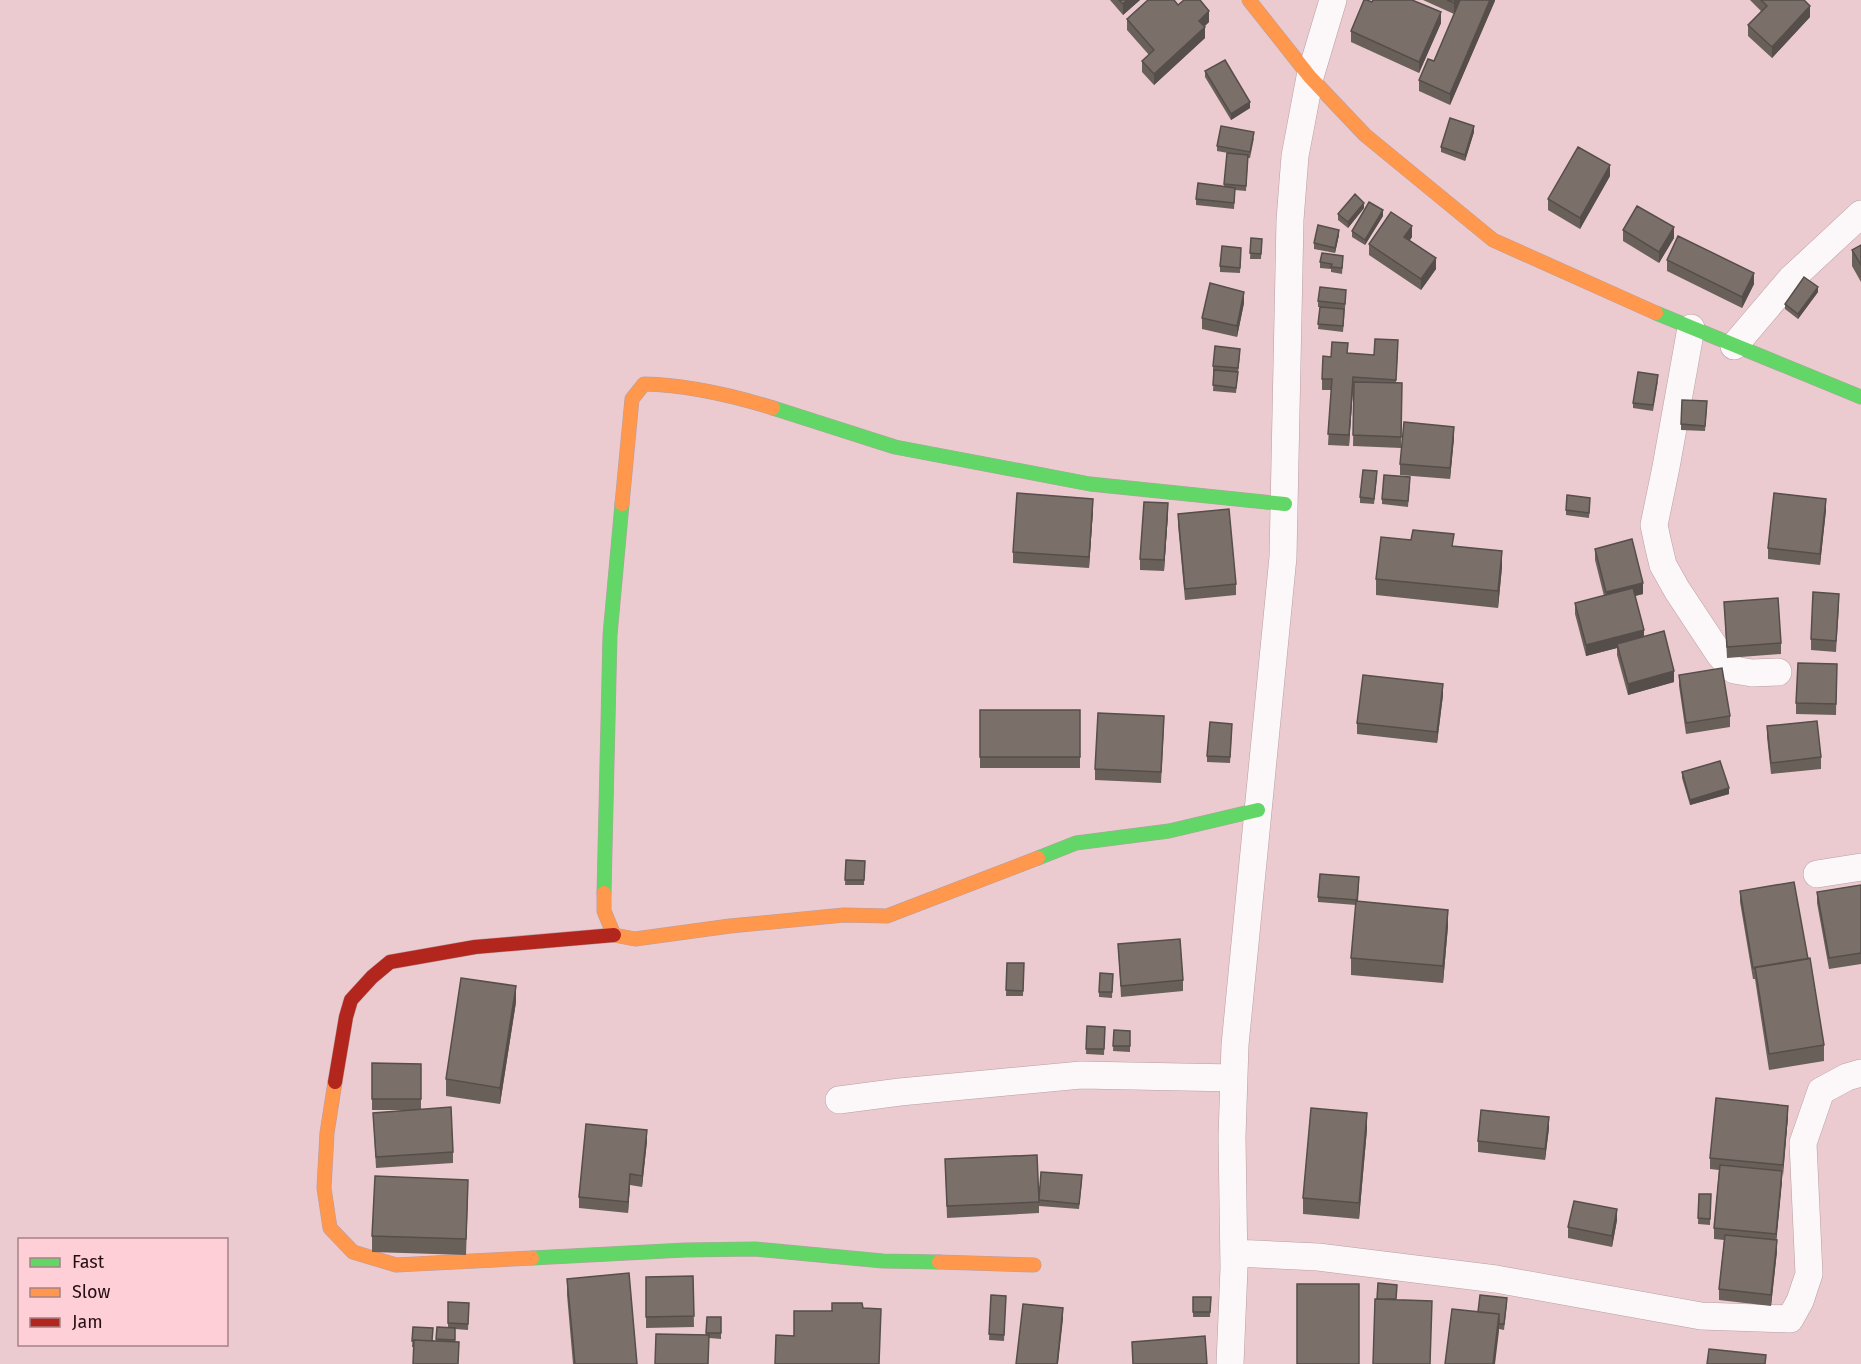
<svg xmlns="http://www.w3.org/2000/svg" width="1861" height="1364" viewBox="0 0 1861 1364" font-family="'Fira Sans',sans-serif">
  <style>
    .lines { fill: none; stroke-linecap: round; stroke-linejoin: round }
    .street-casing { stroke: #b79fa3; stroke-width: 28 }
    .fast-casing { stroke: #b79fa3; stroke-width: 15 }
    .slow-casing { stroke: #b79fa3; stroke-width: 15 }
    .jam-casing { stroke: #b79fa3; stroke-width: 15 }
    .street { stroke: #fcf7f8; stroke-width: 27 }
    .fast { stroke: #63d668; stroke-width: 14 }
    .slow { stroke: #ff974d; stroke-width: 14 }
    .jam { stroke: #b3261e; stroke-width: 14 }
    .wall { fill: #6a605a }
    .shaded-wall { fill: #564e4a }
    .building { fill: #7b7069; stroke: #564e4a; stroke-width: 1.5 }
  </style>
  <rect width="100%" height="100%" fill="#ebcbd0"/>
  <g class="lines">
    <defs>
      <path id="street" d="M1691,328L1666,467L1654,525L1658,544L1663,565L1677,590L1720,655L1734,670L1752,673L1778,672
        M1734,346L1791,279L1861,214
        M1817,874L1861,867
        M839,1100L900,1092L1081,1075L1234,1078
        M1234,1253L1318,1257L1496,1279L1701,1316L1790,1319L1800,1301L1809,1274L1803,1143L1821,1091L1847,1077L1861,1073
        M1230,1364L1234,1268L1232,1137L1235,1045L1283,557L1290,220L1295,156L1310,77L1333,0"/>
      <path id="fast" d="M1656,313L1861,397
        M773,408L895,447L1090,484L1285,504
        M1038,858L1076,843L1169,831L1258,810
        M604,893L610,635L622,504
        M532,1258L685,1250L755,1249L883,1261L939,1262"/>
      <path id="slow" d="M1249,0L1310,77L1365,135L1493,240L1656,313
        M622,504L632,399L644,384C688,385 731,395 773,408
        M604,893V911L614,935L635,939L730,926L844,915L887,916L1038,858
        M335,1082L327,1133L324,1188L330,1228L353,1252L396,1265L532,1258
        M939,1262L1034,1265"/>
      <path id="jam" d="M335,1082L346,1017L351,1000L372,977L390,962L475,947L614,935"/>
    </defs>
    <use href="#street" class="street-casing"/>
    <use href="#fast" class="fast-casing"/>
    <use href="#slow" class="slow-casing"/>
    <use href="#jam" class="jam-casing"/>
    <use href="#street" class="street"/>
    <use href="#fast" class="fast"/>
    <use href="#slow" class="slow"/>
    <use href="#jam" class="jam"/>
  </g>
  <path class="wall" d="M1110,0H1140L1123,15Z
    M1423,0H1495L1450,105L1419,91V80L1434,61L1459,3L1454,14Z
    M1750,0H1804L1810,17L1772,58L1748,36V25L1761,11Z
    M1372,2L1441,23L1419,73L1351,42V31Z
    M1178,5L1209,22L1204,26L1205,38L1154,85L1142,72V61L1149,55L1127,30V19Z
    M1205,71L1250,108L1231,120L1205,77Z
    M1474,132L1465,161L1441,152V147Z
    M1254,138L1250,158H1248L1246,191L1235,190L1234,209L1196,205V199L1224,186L1227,153H1228L1217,151V146Z
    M1610,176L1580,229L1548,210V199Z
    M1364,208L1348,228L1338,220V214Z
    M1383,216L1365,245L1352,237V231Z
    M1623,230L1674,238L1659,263L1623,241Z
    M1339,235L1335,253L1314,249V243Z
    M1412,237L1409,241L1436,269L1421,290L1369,255V244Z
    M1251,238L1262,239L1261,259H1250Z
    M1861,245V282L1852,266V250Z
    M1241,248L1240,273L1220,272V266Z
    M1667,260L1754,284L1742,308L1667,271Z
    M1343,261L1342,274L1331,272V269L1320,268V262Z
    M1818,292L1798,319L1785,309V304Z
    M1346,296L1343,332L1318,329L1320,307H1318V301Z
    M1244,303L1237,337L1202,329V318Z
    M1398,351L1396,382L1402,383L1401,448L1353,446L1354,389H1353L1349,446L1328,445L1331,390H1322V379L1331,357L1348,353L1374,355Z
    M1240,354L1236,393L1213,391L1214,372H1213V366Z
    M1658,381L1653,411L1633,408V403Z
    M1707,407L1705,431L1681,430V424Z
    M1454,438L1450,479L1400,475V464Z
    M1377,477L1374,504L1360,503V497Z
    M1410,483L1408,507L1382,504V499Z
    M1590,503L1589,518L1566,515V510Z
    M1093,510L1089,568L1013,563V552Z
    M1826,510L1820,565L1768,559V548Z
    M1168,514L1164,571L1140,570V559Z
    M1178,514L1236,584V595L1185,600L1178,525Z
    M1454,546L1502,567L1498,608L1376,595V579Z
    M1595,549L1643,594L1635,596L1644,636L1674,682L1628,695L1617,655V648L1586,656L1575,614V603L1604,596L1595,560Z
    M1724,602L1781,643V654L1727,658Z
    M1839,605L1836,652L1811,650V639Z
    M1837,664L1836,715L1796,714V703Z
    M1679,675L1730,716V727L1686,734L1679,686Z
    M1443,695L1437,743L1357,734V723Z
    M980,710H1080V768H980Z
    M1767,726L1821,757V769L1771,774L1767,737Z
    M1164,727L1161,783L1095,780V769Z
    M1232,729L1230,763L1207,762V756Z
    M1682,772L1729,794L1690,805L1682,778Z
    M846,860L865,861L864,885H845Z
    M1359,883L1358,902L1448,926L1443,983L1351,975V958L1356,905L1318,902V897Z
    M1861,885V964L1829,969L1817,903V892Z
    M1740,891L1808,959L1824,1045V1061L1769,1070L1755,979H1753L1740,902Z
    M1118,944L1183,980V991L1121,997Z
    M1007,963H1024L1023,996H1006Z
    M1113,974L1112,998L1099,997V992Z
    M516,1002L500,1104L446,1096V1079Z
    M1087,1026L1105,1027L1104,1055L1086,1054Z
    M1114,1030L1130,1031V1052L1113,1051Z
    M372,1063L421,1064V1110L453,1152V1163L376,1168L373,1113L414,1110H372Z
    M1788,1117L1776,1240L1777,1251L1771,1306L1719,1300V1289L1724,1240L1714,1239V1228L1719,1170L1710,1169V1158Z
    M1549,1128L1545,1160L1478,1152V1141Z
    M1367,1129L1359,1219L1303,1214V1198Z
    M647,1141L642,1187L630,1185L628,1213L579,1208V1197Z
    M945,1159L1039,1202L1041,1172L1082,1181L1079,1209L1039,1206V1213L947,1218Z
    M1699,1194H1711L1710,1225L1698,1224Z
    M468,1196L466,1255L372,1252V1236Z
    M1617,1220L1612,1247L1568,1238V1227Z
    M693,1276L694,1327L646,1328V1277Z
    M567,1279L637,1364H573L567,1295Z
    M991,1295L1006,1296L1004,1341L989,1340Z
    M1193,1297H1211L1210,1317H1193Z
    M448,1302L469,1303L468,1330L455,1329V1342H459L458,1364H413L414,1347H412L413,1327L433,1341H436L437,1327L448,1328Z
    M1507,1303L1504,1330L1499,1329L1478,1312Z
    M707,1317H721V1339L709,1338L706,1335Z"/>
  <path class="shaded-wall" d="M1127,0H1140L1123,15V4Z
    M1455,0H1460L1454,14V3Z
    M1490,0H1495V1L1450,105V94Z
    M1810,6V17L1772,58V47Z
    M1209,11V22L1199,32V21Z
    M1441,12V23L1419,73V62Z
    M1205,27V38L1154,85V74Z
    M1250,102V108L1231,120V114Z
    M1474,126V132L1465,161V155Z
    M1610,165V176L1580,229V218Z
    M1364,203V208L1348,228V222Z
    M1383,210V216L1365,245V240Z
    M1412,226V237L1404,249V237Z
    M1674,227V238L1659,263V252Z
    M1339,230V235L1335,253V248Z
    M1436,258V269L1421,290V279Z
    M1754,273V284L1742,308V297Z
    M1818,287V292L1798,319V314Z
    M1244,292V303L1237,337V326Z
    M1353,377V389L1349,446V435Z
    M1454,427V438L1450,479V468Z
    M1093,499V510L1089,568V557Z
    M1826,499V510L1820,565V554Z
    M1168,503V514L1164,571V560Z
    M1502,551V567L1498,608V591Z
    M1643,583V594L1606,603V592Z
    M1644,630V641L1617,644V648L1586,656V645Z
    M1674,671V682L1628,695V684Z
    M1443,684V695L1437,743V732Z
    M1729,788V794L1690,805V800Z
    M1448,910V926L1443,983V966Z
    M516,986V1002L500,1104V1088Z
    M1788,1106V1117L1783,1176V1165Z
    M1367,1113V1129L1359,1219V1203Z
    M1549,1117V1128L1545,1160V1149Z
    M647,1130V1141L642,1187V1176Z
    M1782,1171V1182L1776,1245V1234Z
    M630,1174V1185L628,1213V1202Z
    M1617,1209V1220L1612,1247V1236Z
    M1777,1240V1251L1771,1306V1295Z
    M1063,1308V1319L1058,1364H1057Z
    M1499,1314V1331L1495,1364H1493Z"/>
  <path class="building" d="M1119,0H1127L1123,4Z
    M1148,0H1174L1178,5L1184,0H1200L1209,11L1199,21L1205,27L1154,74L1142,61L1154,50L1127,19Z
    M1364,0H1367L1372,2L1373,0H1412L1441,12L1419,62L1351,31Z
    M1447,0H1455L1454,3Z
    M1460,0H1490L1450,94L1419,80L1428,59L1434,61Z
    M1761,0H1804L1810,6L1772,47L1748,25L1767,6Z
    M1225,60L1250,102L1231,114L1205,71Z
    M1450,118L1474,126L1465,155L1441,147Z
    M1221,126L1254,132L1250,152L1217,146Z
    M1578,147L1610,165L1580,218L1548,199Z
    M1227,153L1248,155L1246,186L1224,184Z
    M1198,183L1235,188L1234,203L1196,199Z
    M1355,194L1364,203L1348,222L1338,214Z
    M1369,202L1383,210L1365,240L1352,231Z
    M1637,206L1674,227L1659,252L1623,230Z
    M1391,212L1412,226L1404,237L1436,258L1421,279L1369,244Z
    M1318,225L1339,230L1335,248L1314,243Z
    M1678,236L1754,273L1742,297L1667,260Z
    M1251,238L1262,239L1261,254L1250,253Z
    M1861,245V265L1852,250Z
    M1222,246L1241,248L1240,268L1220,266Z
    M1322,253L1343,256L1342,268L1331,267L1332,264L1320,262Z
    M1804,277L1818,287L1798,314L1785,304Z
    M1210,283L1244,292L1237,326L1202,318Z
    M1320,287L1346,290L1345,304L1318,301Z
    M1320,307L1344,309L1343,326L1318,324Z
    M1375,339L1398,340L1396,380L1353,377L1349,435L1328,434L1332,379H1322L1323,356L1331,357L1332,342L1348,343L1347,353L1374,355Z
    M1215,346L1240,349L1238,368L1213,366Z
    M1214,370L1238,372L1236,388L1213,385Z
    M1638,372L1658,375L1653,405L1633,403Z
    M1354,382L1402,383L1401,437L1353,435Z
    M1682,400L1707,401L1705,426L1681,424Z
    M1404,422L1454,427L1450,468L1400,464Z
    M1363,470L1377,471L1374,499L1360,497Z
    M1384,475L1410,477L1408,501L1382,499Z
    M1017,493L1093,499L1089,557L1013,552Z
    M1774,493L1826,499L1820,554L1768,548Z
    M1567,495L1590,498L1589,513L1566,510Z
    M1144,502L1168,503L1164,560L1140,559Z
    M1229,509L1236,584L1185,589L1178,514Z
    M1413,530L1454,534L1452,546L1502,551L1498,591L1376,579L1381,537L1411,540Z
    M1632,539L1643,583L1606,592L1595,549Z
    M1633,588L1644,630L1586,645L1575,603Z
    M1813,592L1839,594L1836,641L1811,639Z
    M1778,598L1781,643L1727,647L1724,602Z
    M1664,631L1674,671L1628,684L1617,644Z
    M1798,663L1837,664L1836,704L1796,703Z
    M1722,668L1730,716L1686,723L1679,675Z
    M1363,675L1443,684L1437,732L1357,723Z
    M980,710H1080V757H980Z
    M1098,713L1164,716L1161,772L1095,769Z
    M1817,721L1821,757L1771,763L1767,726Z
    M1210,722L1232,724L1230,757L1207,756Z
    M1720,761L1729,788L1690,800L1682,772Z
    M846,860L865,861L864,880H845Z
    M1320,874L1359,877L1357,900L1318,897Z
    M1794,882L1808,959L1753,968L1740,891Z
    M1861,885V953L1829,958L1817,892Z
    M1356,901L1448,910L1443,966L1351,958Z
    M1180,939L1183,980L1121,986L1118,944Z
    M1810,958L1824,1045L1769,1054L1755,967Z
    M1007,963H1024L1023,991L1006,990Z
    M1100,973L1113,974L1112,992H1099Z
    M461,978L516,986L500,1088L446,1079Z
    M1087,1026L1105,1027L1104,1049H1086Z
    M1114,1030L1130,1031V1046H1113Z
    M372,1063L421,1064V1099H372Z
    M1716,1098L1788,1106L1783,1165L1710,1158Z
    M451,1107L453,1152L376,1157L373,1113Z
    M1311,1108L1367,1113L1359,1203L1303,1198Z
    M1481,1110L1549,1117L1545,1149L1478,1141Z
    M586,1124L647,1130L642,1176L630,1174L628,1202L579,1197Z
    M1037,1155L1039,1202L947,1206L945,1159Z
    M1720,1165L1782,1171L1776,1234L1714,1228Z
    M1041,1172L1082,1175L1079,1204L1039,1200Z
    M375,1176L468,1180L466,1239L372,1236Z
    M1699,1194H1711L1710,1219L1698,1218Z
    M1574,1201L1617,1209L1612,1236L1568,1227Z
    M1725,1235L1777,1240L1771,1295L1719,1289Z
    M629,1273L637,1364H575L567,1279Z
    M693,1276L694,1316L646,1317V1277Z
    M1378,1283L1397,1285L1396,1299H1377Z
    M1297,1284H1359V1364H1297Z
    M991,1295L1006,1296L1004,1335L989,1334Z
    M1480,1295L1507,1298L1504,1324H1499V1314L1478,1312Z
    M1193,1297H1211L1210,1312H1193Z
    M1375,1299L1432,1301L1430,1364H1373Z
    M448,1302L469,1303L468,1324L448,1323Z
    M832,1303H862L863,1308L881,1309L879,1364H775L776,1335L794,1336V1311H832Z
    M1023,1304L1063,1308L1057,1364H1016Z
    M1452,1309L1499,1314L1493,1364H1445Z
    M707,1317H721V1333H706Z
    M413,1327L433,1328L432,1341L414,1340V1341H412Z
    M437,1327L455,1328V1340L436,1339Z
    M656,1334L709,1335L708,1364H655Z
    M1205,1336L1207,1364H1133L1132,1342Z
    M414,1340L459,1342L458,1364H413Z
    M1709,1349L1766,1355L1765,1364H1707Z"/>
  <rect x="18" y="1238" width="210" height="108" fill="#fecfd6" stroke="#a78388" stroke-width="1.5"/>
  <rect x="30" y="1258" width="30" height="9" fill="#63d668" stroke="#a78388" stroke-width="1.5"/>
  <text x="72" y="1268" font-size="18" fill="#241014">Fast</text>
  <rect x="30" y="1288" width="30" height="9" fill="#ff974d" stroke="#a78388" stroke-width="1.5"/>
  <text x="72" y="1298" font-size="18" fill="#241014">Slow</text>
  <rect x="30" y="1318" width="30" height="9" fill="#b3261e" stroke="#a78388" stroke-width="1.5"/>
  <text x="72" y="1328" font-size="18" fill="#241014">Jam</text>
</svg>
